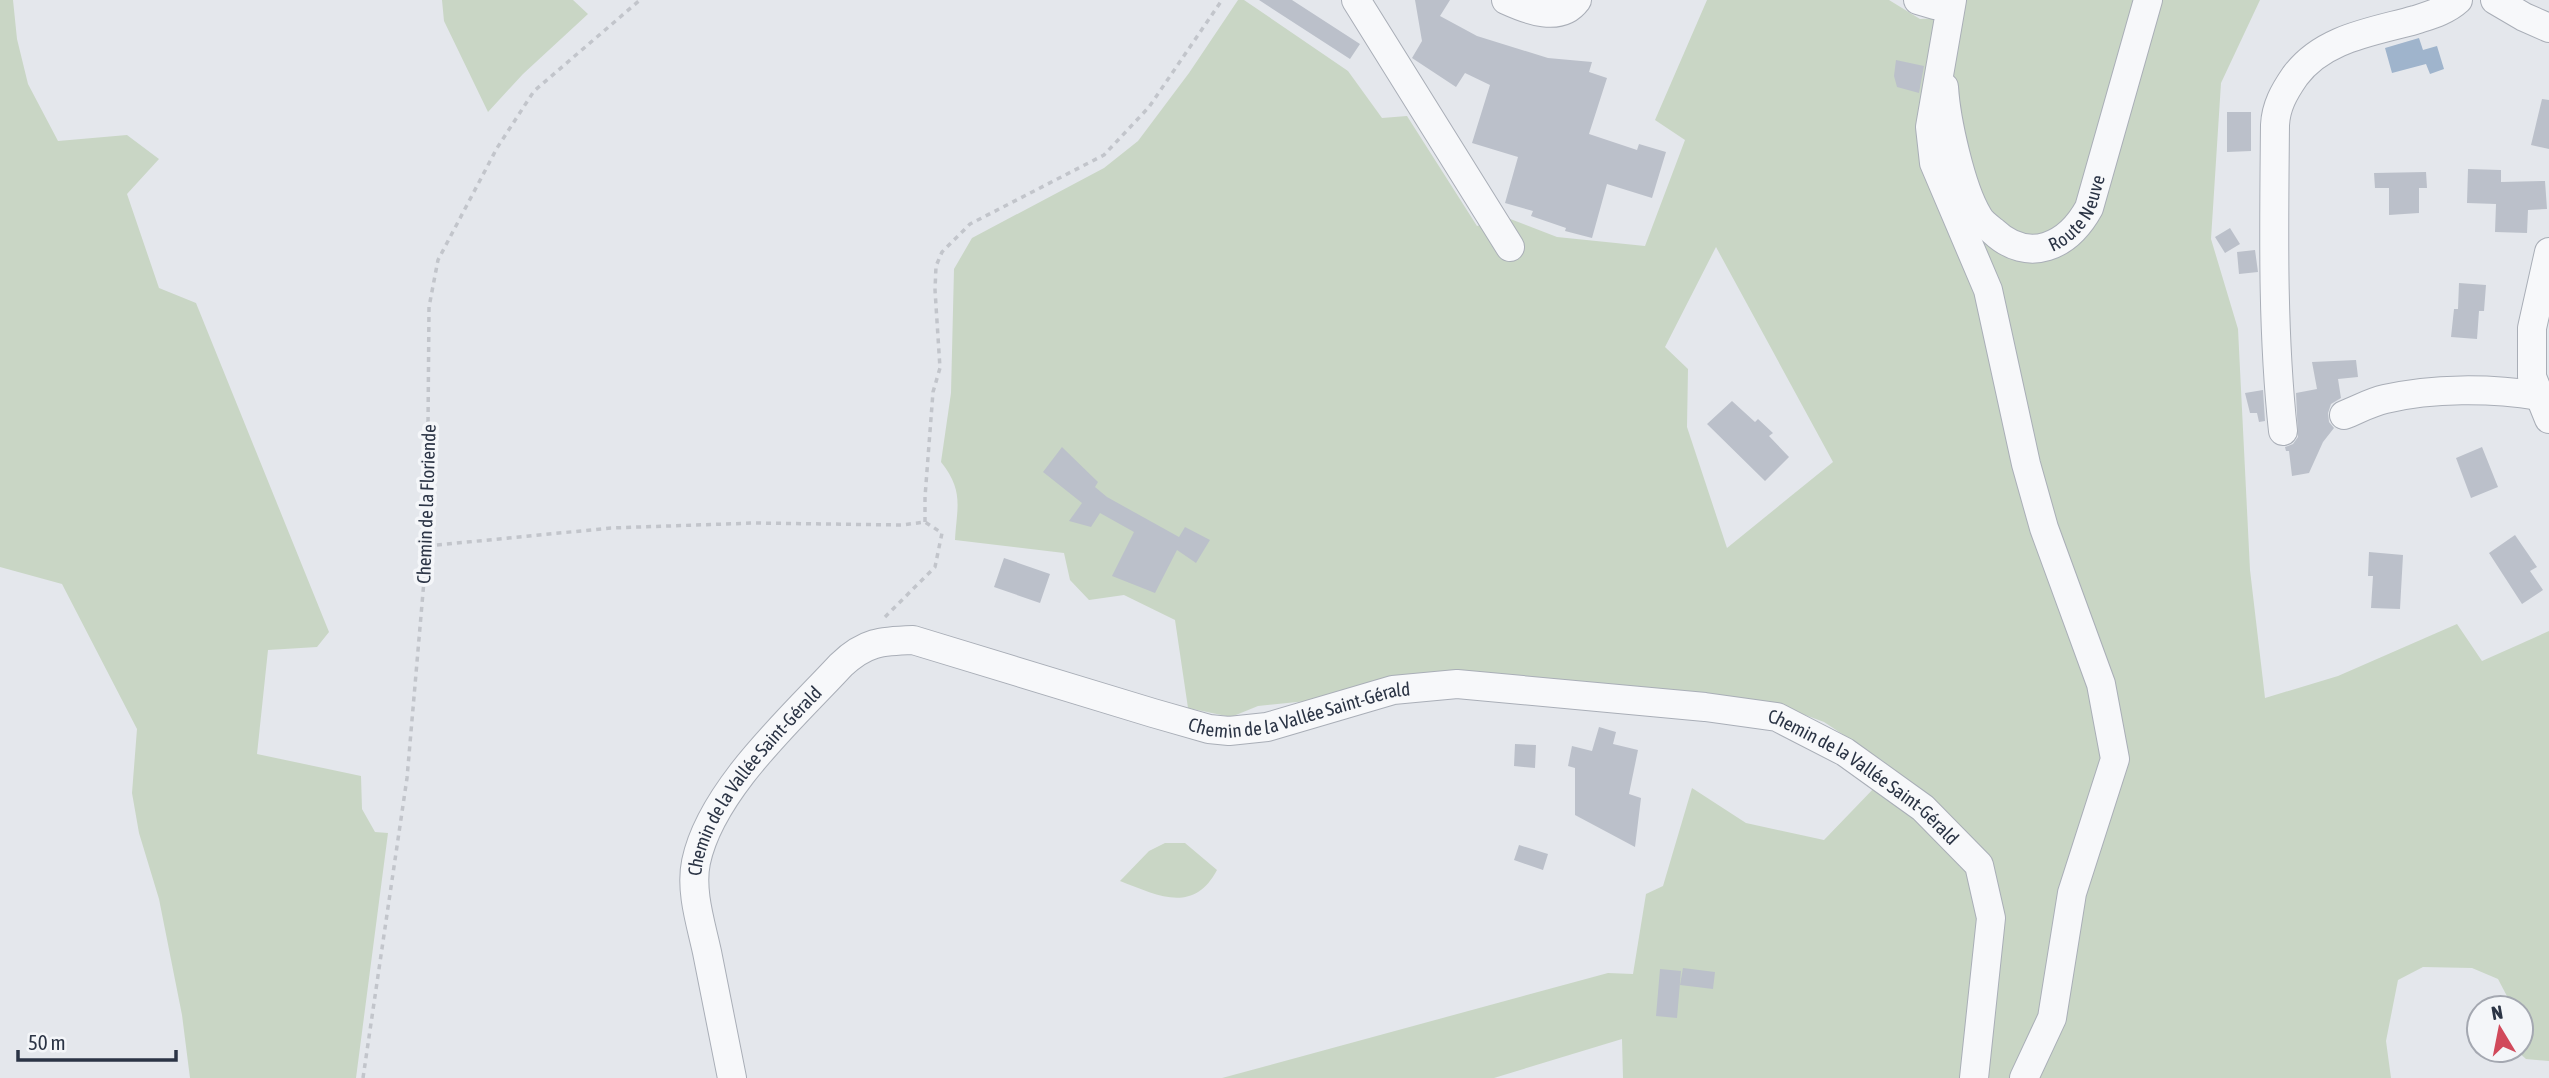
<svg xmlns="http://www.w3.org/2000/svg" width="2549" height="1078" viewBox="0 0 2549 1078" font-family="'Asap Condensed',sans-serif">
  <style>
    .green { fill: #c9d6c5; fill-rule: evenodd }
    .water { fill: #9fb4cc }
    .building { fill: #bbc0ca }
    .lines { fill: none; stroke-linecap: round; stroke-linejoin: round }
    .minor-casing { stroke: #a9aeb7; stroke-width: 30 }
    .path { stroke: #c2c5cb; stroke-width: 3.5; stroke-dasharray: 5 5; stroke-linecap: butt }
    .minor { stroke: #f7f8fa; stroke-width: 28 }
    .labels { text-anchor: middle; dominant-baseline: central; stroke-width: 7; stroke-linejoin: round; paint-order: stroke }
    .street-label { font-size: 19px; fill: #2b3445; stroke: #f4f6f9 }
  </style>
  <rect width="100%" height="100%" fill="#e4e7ec"/>
  <path class="green" d="M0,0H13L17,39L28,84L58,141L127,135L159,159L127,194L159,288L196,303L329,632L317,647L268,650L257,754L361,776L362,809L375,832L388,833L356,1078H190L182,1015L159,899L139,833L132,793L137,729L62,584L0,567Z
    M442,0H573L588,14L523,74L488,112L444,21Z
    M1238,0H1244L1348,71L1382,118L1407,116L1477,226L1505,217L1557,237L1645,246L1685,140L1655,120L1707,0H1889L1920,19L1956,17V0H2260L2221,83L2211,239L2238,329L2250,570L2265,698L2338,676L2457,624L2482,661L2549,631V1061L2526,1059L2516,1050H2521V1008H2509V1000L2498,979L2472,968L2423,967L2398,980L2386,1041L2391,1078H1623L1622,1039L1494,1078H1222L1608,973L1633,974L1646,894L1663,886L1692,788L1746,823L1824,840L1877,785L1945,845L1960,867L1978,859L1949,823L1883,761L1824,722L1775,704L1688,691L1466,672L1416,673L1388,678L1307,701L1258,706L1231,717L1188,708L1175,620L1124,595L1089,600L1070,580L1064,553L955,540C957,506 964,491 941,462L951,393L954,269L972,238L1104,168L1138,141L1189,73ZM1716,247L1833,462L1727,548L1687,427L1688,369L1665,347Z
    M1165,843H1185L1217,870C1193,915 1157,895 1120,881L1149,851Z"/>
  <path class="water" d="M2419,38L2423,50L2437,46L2444,69L2430,74L2426,64L2392,73L2385,48Z"/>
  <path class="building" d="M1259,0H1292L1360,44L1350,59Z
    M1415,0H1450L1440,16L1477,36L1548,58L1592,62L1589,72L1607,78L1589,134L1637,150L1639,144L1666,152L1652,198L1607,184L1592,238L1565,231L1566,228L1531,216L1533,211L1505,203L1518,157L1472,143L1490,85L1465,73L1456,87L1412,58L1422,41Z
    M1896,60L1924,66L1919,93L1897,87L1894,76Z
    M2542,99L2549,100V149L2531,145Z
    M2227,112H2251V151L2227,152Z
    M2468,169L2501,170V182L2545,181L2547,209L2528,210L2527,233L2495,232L2496,204L2467,203Z
    M2426,172L2427,188H2419V213L2389,215V188H2375L2374,173Z
    M2230,228L2240,244L2225,253L2215,237Z
    M2255,250L2258,272L2239,274L2237,252Z
    M2459,283L2486,285L2484,311H2479L2477,339L2451,337L2454,309H2458Z
    M2356,360L2358,377L2338,379L2341,398L2331,404L2328,413L2329,422L2334,428L2323,442L2309,473L2292,476L2289,451H2286L2285,447L2293,444L2298,437L2296,393L2317,389L2312,362Z
    M2263,390L2265,421L2259,422L2257,413H2250L2245,393Z
    M1732,401L1755,422L1758,419L1773,433L1769,436L1789,457L1765,481L1707,424Z
    M1062,447L1098,482L1095,487L1107,497L1179,537L1185,527L1210,540L1196,563L1177,550L1155,593L1112,576L1134,532L1100,513L1091,527L1069,521L1082,503L1043,472Z
    M2482,447L2498,487L2471,498L2456,458Z
    M2515,535L2537,567L2530,571L2543,590L2522,604L2489,553Z
    M2369,552L2403,555L2400,609L2371,608L2373,576H2368Z
    M1004,558L1050,574L1040,603L994,587Z
    M1599,727L1616,732L1613,744L1638,750L1629,794L1641,798L1635,847L1575,815V768L1568,766L1572,746L1592,751Z
    M1515,744L1536,745L1535,768L1514,766Z
    M1519,845L1548,854L1543,870L1514,860Z
    M1683,968L1715,972L1713,989L1680,985Z
    M1660,969L1681,971L1677,1018L1656,1016Z"/>
  <g class="lines">
    <defs>
      <g id="minor">
        <path d="M1356,0L1510,247"/>
        <path d="M1506,0C1528,10 1560,23 1577,0"/>
        <path d="M1918,0L1935,5"/>
        <path d="M1952,0L1930,127L1934,163L1988,290L2026,464L2044,528L2101,684L2115,759L2072,893L2052,1018L2024,1078"/>
        <path d="M2495,0L2524,17L2549,28"/>
        <path id="s1" d="M1944,87C1946,120 1961,188 1978,216C1981,222 1988,227 1993,231C2029,265 2068,246 2089,208L2148,0"/>
        <path d="M2549,252L2532,328V377L2549,419"/>
        <path d="M2344,415C2357,410 2371,402 2385,399C2433,388 2490,388 2539,396"/>
        <path d="M2283,431C2272,329 2274,227 2275,125C2276,106 2284,92 2295,76C2323,38 2372,32 2415,20C2430,15 2446,11 2458,0"/>
        <path id="s2" d="M732,1078C724,1036 715,994 707,952C701,924 690,891 696,862C711,790 792,718 841,665C865,642 881,641 913,640L1153,713L1209,729L1229,731L1267,727L1393,690L1457,684L1705,707L1777,717L1845,752L1923,808L1979,865L1991,918L1974,1078"/>
      </g>
    </defs>
    <use href="#minor" class="minor-casing"/>
    <path class="path" d="M925,522V497L933,392L940,368L935,290L936,266L942,252L970,224L1104,155L1149,107L1222,0
      M427,546L611,528L754,523L902,525L925,522L942,533L935,567L885,617
      M363,1078L407,778L427,546L429,307L438,260L497,148L534,91L640,0"/>
    <use href="#minor" class="minor"/>
  </g>
  <g class="labels">
    <g class="street-label">
      <text stroke="none"><textPath href="#s1" startOffset="262">Route Neuve</textPath></text>
      <text transform="translate(426 504) rotate(-88)">Chemin de la Floriende</text>
      <text stroke="none"><textPath href="#s2" startOffset="948">Chemin de la Vallée Saint-Gérald</textPath></text>
      <text stroke="none"><textPath href="#s2" startOffset="1536">Chemin de la Vallée Saint-Gérald</textPath></text>
      <text stroke="none"><textPath href="#s2" startOffset="320">Chemin de la Vallée Saint-Gérald</textPath></text>
    </g>
  </g>
  <g transform="translate(2500 1029) rotate(350)"><circle r="33" fill="#f4f6f9" stroke="#a4a8b1" stroke-width="2"/>
  <path d="M0-5L12 26L0 18L-12 26Z" fill="#d1495b"/>
  <text y="-10" font-size="19" font-weight="bold" text-anchor="middle" fill="#2b3445">N</text>
  </g>
  <path d="M18 1050v10h158v-10" fill="none" stroke="#2b3445" stroke-width="3.5"/>
  <text x="28" y="1050" font-size="21" fill="#2b3445" stroke="#f4f6f9" stroke-width="5" paint-order="stroke">50 m</text>
</svg>
